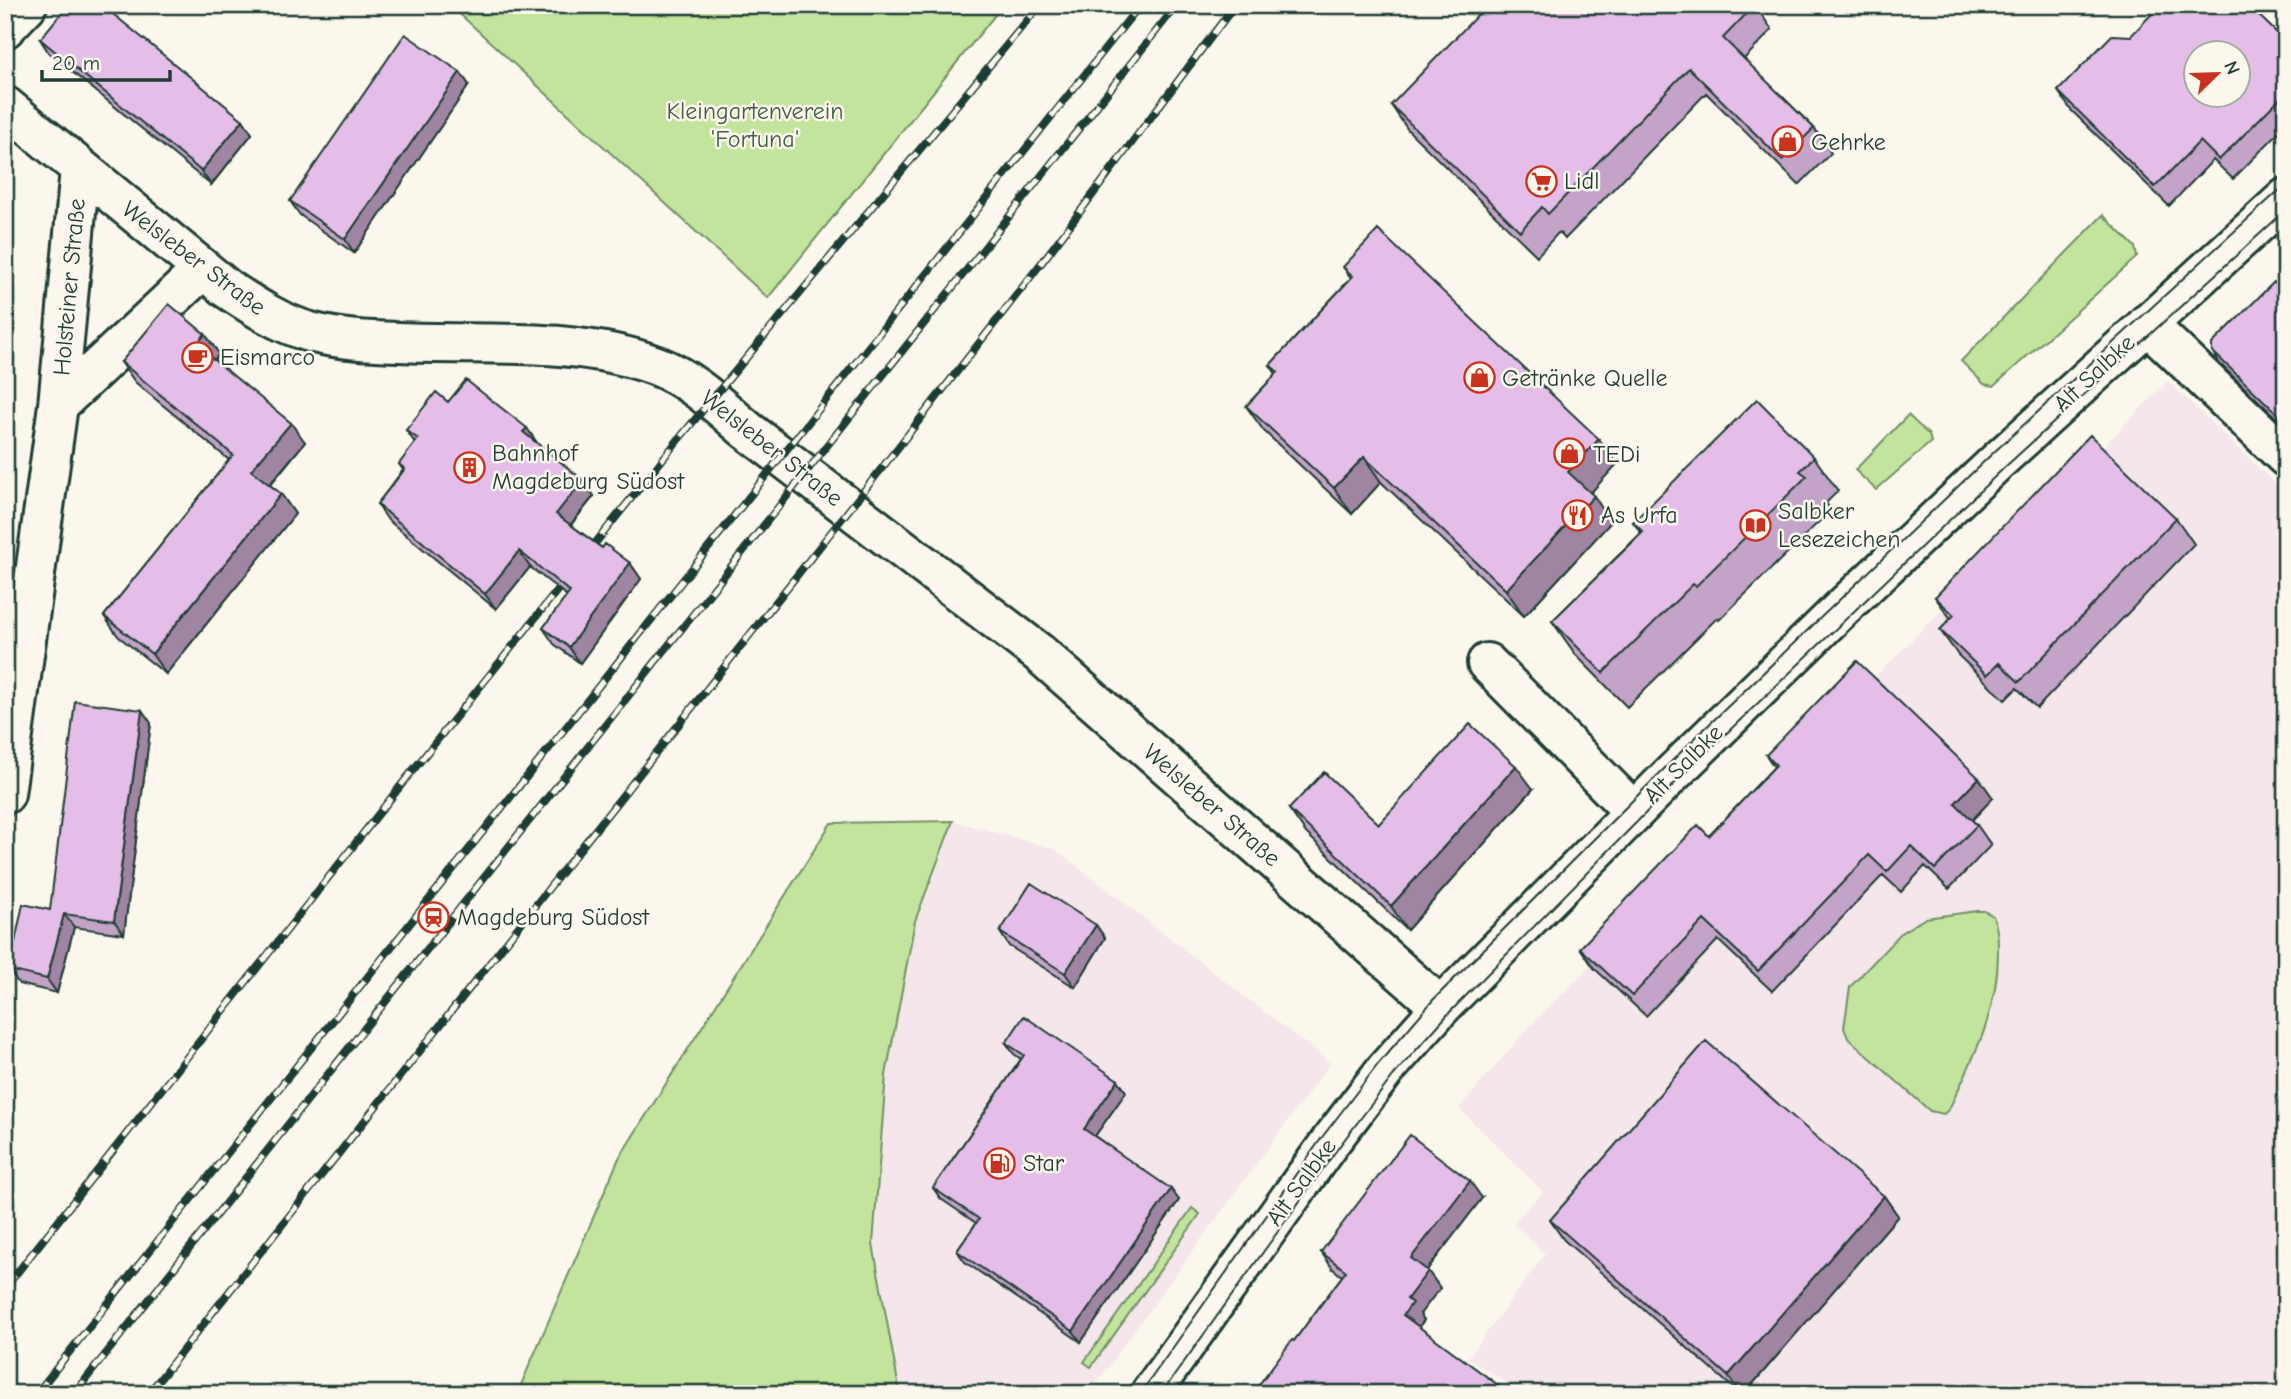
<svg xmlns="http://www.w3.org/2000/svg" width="2291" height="1399" viewBox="0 0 2291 1399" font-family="'Comic Neue',sans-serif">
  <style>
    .built { fill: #f4e6eb }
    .green { fill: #c3e49d; stroke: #719068; stroke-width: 2 }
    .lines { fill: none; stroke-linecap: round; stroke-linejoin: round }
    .minor-casing { stroke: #1f3d34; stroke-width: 44 }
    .major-casing { stroke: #1f3d34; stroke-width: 44 }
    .minor { stroke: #fbf7ec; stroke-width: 38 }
    .major { stroke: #fbf7ec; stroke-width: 38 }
    .tram { stroke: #1f3d34; stroke-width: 2 }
    .rail-casing { stroke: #1f3d34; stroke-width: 8 }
    .rail { stroke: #fbf7ec; stroke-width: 5; stroke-dasharray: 16; stroke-linecap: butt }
    .wall { fill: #c4a3c8; stroke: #1f3d34; stroke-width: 2 }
    .shaded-wall { fill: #a085a2; stroke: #1f3d34; stroke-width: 2 }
    .building { fill: #e4bee8; stroke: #1f3d34; stroke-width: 2; fill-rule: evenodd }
    .labels { text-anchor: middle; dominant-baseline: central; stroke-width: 5; stroke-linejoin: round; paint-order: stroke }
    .park-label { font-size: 24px; fill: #405e49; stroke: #fbf7ec }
    .poi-label { font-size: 24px; fill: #1f3d34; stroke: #fbf7ec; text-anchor: start }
    .street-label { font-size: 24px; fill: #1f3d34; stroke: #fbf7ec }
  </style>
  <rect width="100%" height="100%" fill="#fbf7ec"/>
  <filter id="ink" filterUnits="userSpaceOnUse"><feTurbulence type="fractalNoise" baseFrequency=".0143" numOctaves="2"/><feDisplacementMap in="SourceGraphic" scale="14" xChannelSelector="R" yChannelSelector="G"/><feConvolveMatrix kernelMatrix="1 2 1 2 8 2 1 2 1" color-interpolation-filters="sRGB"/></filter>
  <g filter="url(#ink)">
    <path class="built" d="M2168,381L2286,494V1394H1523L1468,1358L1545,1254L1513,1223L1543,1192L1459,1108L1521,1036Z
      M953,821L1055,849L1330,1063L1088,1394H900L873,1244L886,1075L915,921Z"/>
    <path class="green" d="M450,5H1003L768,298Z
      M2103,215L2135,247L2137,257L1994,386L1984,384L1961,361Z
      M1908,415L1929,435L1931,442L1876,490L1855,470Z
      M953,821L915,921L886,1075L873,1244L900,1394H517L619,1158L831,823Z
      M1977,911H1984L1993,916C1998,928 1998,940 1998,953C1998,1012 1974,1057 1949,1109L1944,1114L1930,1111L1848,1038L1844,1028L1850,987L1902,932L1926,918Z
      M1192,1208L1200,1214L1091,1367L1084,1362Z"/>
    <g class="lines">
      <defs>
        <path id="minor" d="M5,28L27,5
          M5,106L226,288C253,306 279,323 310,332C340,340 369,341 399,342C484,346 576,336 657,366C691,379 720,407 747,430L1039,653L1441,1007
          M2147,324L2286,457
          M58,405L80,169
          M1487,663L1627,805L1636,810
          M5,794L58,405L202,270"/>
        <path id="major" d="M1150,1394L1330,1142L1386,1069L1441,1007L1671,775L1841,609L1999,460L2286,198"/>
      </defs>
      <use href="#minor" class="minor-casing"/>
      <use href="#major" class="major-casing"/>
      <use href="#minor" class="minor"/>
      <use href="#major" class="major"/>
      <path class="tram" d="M1140,1394L1323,1136L1379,1063L1433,1000L1697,736L1993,453L2286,184
        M1161,1394L1338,1148L1393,1076L1450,1012L1686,772L2005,467L2286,210"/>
      <defs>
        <path id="rail" d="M5,1288L406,779L678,440L1040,5
          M36,1394L1140,5
          M74,1394L1177,5
          M148,1394L882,468L1046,257L1235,5"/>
      </defs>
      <use href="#rail" class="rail-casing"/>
      <use href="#rail" class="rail"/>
    </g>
    <path class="wall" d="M1755,5L1772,30L1744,59L1814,128L1831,153L1799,185L1706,93L1565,239L1559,232L1537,256L1408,130L1391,105Z
      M2276,32L2286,37V125L2233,179L2213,160L2169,206L2071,110L2058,91L2131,36Z
      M40,39L243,120L252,134L211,185L49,53Z
      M460,72L469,85L354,253L300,215L290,201Z
      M1343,267L1617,464L1590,493L1611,522L1524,616L1381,482L1352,514L1264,431L1246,406L1276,374L1270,365L1351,278Z
      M2286,294V427L2220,364L2212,351Z
      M205,334L219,354L214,360L305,442L270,485L281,494L295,514L166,674L118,636L104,616L229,460L135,382L121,362Z
      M448,402L537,444L594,496L571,525L602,548L630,563L641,579L580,663L554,644L543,628L567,596L530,567L496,609L388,520L377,504L403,470L399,464L415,443L406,430Z
      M1814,457L1838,491L1826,503L1831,510L1719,620L1717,618L1627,707L1576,655L1552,621L1641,533L1633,522Z
      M2176,518L2194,544L2037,708L2017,688L2005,700L1958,655L1940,630L1951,619L1935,597Z
      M151,723L124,934L74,927L57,993L19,984L9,970L50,910Z
      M1766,755L1993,798L1972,820L1977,825L1991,845L1949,889L1925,866L1901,892L1883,875L1772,991L1718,940L1646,1016L1594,968L1580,948L1709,836L1774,767Z
      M1533,789L1407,930L1306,833L1289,809L1379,824Z
      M1096,925L1105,938L1075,987L1009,946L1000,932Z
      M1006,1043L1118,1080L1126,1092L1095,1136L1179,1200L1081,1342L965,1262L957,1251L976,1223L941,1199L933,1188L1021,1059L1014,1054Z
      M1884,1196L1898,1216L1744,1394H1740L1564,1240L1550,1220Z
      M1482,1198L1427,1270L1440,1288L1420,1314L1424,1320L1419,1326L1294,1341L1342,1276L1333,1269L1321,1252Z"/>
    <path class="shaded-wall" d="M460,72L469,85L354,253L345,239Z
      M243,120L252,134L211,185L201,171Z
      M205,334L219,354L210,365L196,345Z
      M291,423L305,442L265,490L251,470Z
      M527,428L538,444L523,432Z
      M1599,439L1617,464L1586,498L1568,472Z
      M1364,457L1381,482L1352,514L1334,488Z
      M583,480L594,496L567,529L556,514Z
      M281,494L295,514L166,674L152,654Z
      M1594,496L1611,522L1524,616L1506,590Z
      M519,551L530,567L496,609L485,594Z
      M630,563L641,579L580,663L569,647Z
      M142,710L151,723L124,934L114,921Z
      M1516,766L1533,789L1407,930L1391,906Z
      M1979,778L1993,798L1969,823L1955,803Z
      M64,914L74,927L57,993L47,979Z
      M1096,925L1105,938L1075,987L1065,973Z
      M1118,1080L1126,1092L1092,1140L1084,1129Z
      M1470,1181L1482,1198L1423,1275L1411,1258Z
      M1171,1189L1179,1200L1081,1342L1073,1331Z
      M1884,1196L1898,1216L1744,1394H1741L1728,1376Z
      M1428,1271L1440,1288L1420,1314L1424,1320L1415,1332L1403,1315L1407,1299Z
      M1498,1385L1505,1394H1491Z"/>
    <path class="building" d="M68,5H102L243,120L201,171L40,39Z
      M1487,5H1755L1723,38L1814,128L1782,160L1689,68L1548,214L1542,207L1520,231L1391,105Z
      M2160,5H2248L2276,32L2278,30L2286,37V92L2219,160L2200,141L2155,187L2058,91L2112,35L2131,36ZM2196,52H2238V94H2196Z
      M405,34L460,72L345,239L290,201Z
      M1378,230L1599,439L1568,472L1594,496L1506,590L1364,457L1334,488L1246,406L1278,372L1270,365L1353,276L1343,267Z
      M2274,282L2286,294V422L2212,351V344Z
      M169,304L205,334L196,345L291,423L251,470L281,494L152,654L104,616L233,455L121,362Z
      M466,380L527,428L523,432L583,480L556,514L602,548L605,544L630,563L569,647L543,628L570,592L519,551L485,594L377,504L405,469L399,464L418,439L406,430L436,392L448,402Z
      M1757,399L1814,457L1800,471L1807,476L1696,586L1693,584L1603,673L1552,621L1643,532L1633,522Z
      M2090,435L2176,518L2019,682L1999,663L1987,675L1940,630L1954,615L1935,597Z
      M1857,661L1979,778L1955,803L1977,825L1935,869L1911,846L1887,872L1869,855L1758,971L1704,920L1632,996L1580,948L1698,825L1709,836L1776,765L1766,755Z
      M75,701L142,710L114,921L64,914L47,979L9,970L23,904L50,910Z
      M1470,724L1516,766L1391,906L1289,809L1324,772L1379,824Z
      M1031,883L1096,925L1065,973L1000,932Z
      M1024,1016L1118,1080L1084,1129L1171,1189L1073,1331L957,1251L979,1219L933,1188L1024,1055L1006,1043Z
      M1706,1041L1884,1196L1728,1376L1550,1220Z
      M1410,1135L1470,1181L1411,1258L1428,1271L1407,1299L1412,1303L1403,1315L1498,1385L1491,1394H1252L1292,1340L1294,1341L1346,1271L1321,1252Z"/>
  </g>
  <defs>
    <symbol id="shop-ring" viewBox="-11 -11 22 22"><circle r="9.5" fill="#fbf7ec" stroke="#c8321e" stroke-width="1.5"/><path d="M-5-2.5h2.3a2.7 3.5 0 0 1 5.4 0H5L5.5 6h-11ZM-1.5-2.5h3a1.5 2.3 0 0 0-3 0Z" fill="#c8321e"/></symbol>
    <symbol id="supermarket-ring" viewBox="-11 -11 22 22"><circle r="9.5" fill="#fbf7ec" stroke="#c8321e" stroke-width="1.5"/><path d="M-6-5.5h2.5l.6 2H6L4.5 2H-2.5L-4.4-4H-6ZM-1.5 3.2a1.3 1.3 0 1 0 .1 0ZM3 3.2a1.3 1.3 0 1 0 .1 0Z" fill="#c8321e"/></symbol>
    <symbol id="cafe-ring" viewBox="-11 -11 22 22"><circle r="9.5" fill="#fbf7ec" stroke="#c8321e" stroke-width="1.5"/><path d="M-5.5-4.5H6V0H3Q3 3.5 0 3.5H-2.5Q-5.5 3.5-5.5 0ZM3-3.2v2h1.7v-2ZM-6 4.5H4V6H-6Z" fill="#c8321e"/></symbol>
    <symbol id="building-ring" viewBox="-11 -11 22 22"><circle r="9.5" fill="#fbf7ec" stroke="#c8321e" stroke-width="1.5"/><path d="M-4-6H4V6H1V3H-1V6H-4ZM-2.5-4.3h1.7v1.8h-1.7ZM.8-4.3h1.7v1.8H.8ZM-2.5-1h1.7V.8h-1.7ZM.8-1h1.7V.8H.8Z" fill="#c8321e"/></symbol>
    <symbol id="restaurant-ring" viewBox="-11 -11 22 22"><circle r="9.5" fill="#fbf7ec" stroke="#c8321e" stroke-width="1.5"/><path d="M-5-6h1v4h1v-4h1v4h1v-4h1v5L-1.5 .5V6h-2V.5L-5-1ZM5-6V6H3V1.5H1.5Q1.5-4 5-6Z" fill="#c8321e"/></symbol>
    <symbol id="library-ring" viewBox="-11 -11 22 22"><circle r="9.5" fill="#fbf7ec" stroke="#c8321e" stroke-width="1.5"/><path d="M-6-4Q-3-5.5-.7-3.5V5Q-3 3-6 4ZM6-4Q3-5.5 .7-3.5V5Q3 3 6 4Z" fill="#c8321e"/></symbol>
    <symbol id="station-ring" viewBox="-11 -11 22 22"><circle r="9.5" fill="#fbf7ec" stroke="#c8321e" stroke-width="1.5"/><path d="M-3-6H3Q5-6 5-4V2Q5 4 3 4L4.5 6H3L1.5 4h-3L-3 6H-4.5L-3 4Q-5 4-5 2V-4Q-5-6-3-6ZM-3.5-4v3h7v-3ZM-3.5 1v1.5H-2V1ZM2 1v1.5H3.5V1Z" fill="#c8321e"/></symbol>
    <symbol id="fuel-ring" viewBox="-11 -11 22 22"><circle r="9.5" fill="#fbf7ec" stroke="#c8321e" stroke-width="1.5"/><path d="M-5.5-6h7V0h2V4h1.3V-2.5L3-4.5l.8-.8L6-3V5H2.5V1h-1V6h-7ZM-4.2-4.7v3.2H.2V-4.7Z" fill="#c8321e"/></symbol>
  </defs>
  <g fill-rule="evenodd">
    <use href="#shop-ring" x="1770" y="124" width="35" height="35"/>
    <use href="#supermarket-ring" x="1524" y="164" width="35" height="35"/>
    <use href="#cafe-ring" x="180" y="340" width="35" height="35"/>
    <use href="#shop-ring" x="1462" y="360" width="35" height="35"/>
    <use href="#shop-ring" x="1552" y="436" width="35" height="35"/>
    <use href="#building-ring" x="452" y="450" width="35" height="35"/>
    <use href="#restaurant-ring" x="1560" y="498" width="35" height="35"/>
    <use href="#library-ring" x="1738" y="508" width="35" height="35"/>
    <use href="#station-ring" x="416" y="900" width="35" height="35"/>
    <use href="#fuel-ring" x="982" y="1146" width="35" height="35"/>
  </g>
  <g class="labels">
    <g class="park-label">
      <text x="755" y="111">Kleingartenverein<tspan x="755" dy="28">'Fortuna'</tspan></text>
    </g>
    <g class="poi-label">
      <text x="1811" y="142">Gehrke</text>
      <text x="1564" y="181">Lidl</text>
      <text x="220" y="357">Eismarco</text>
      <text x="1502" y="378">Getränke Quelle</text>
      <text x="492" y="453">Bahnhof<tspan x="492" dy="28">Magdeburg Südost</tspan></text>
      <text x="1593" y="454">TEDi</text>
      <text x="1778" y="511">Salbker<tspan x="1778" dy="28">Lesezeichen</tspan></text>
      <text x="1601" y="515">As Urfa</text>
      <text x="457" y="917">Magdeburg Südost</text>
      <text x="1023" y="1163">Star</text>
    </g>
    <g class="street-label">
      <text transform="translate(194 258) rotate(37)">Welsleber Straße</text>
      <text transform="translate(69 287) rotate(-85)">Holsteiner Straße</text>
      <text transform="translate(2094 373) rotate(-43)">Alt Salbke</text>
      <text transform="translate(772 448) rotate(38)">Welsleber Straße</text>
      <text transform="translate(1683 764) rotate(-45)">Alt Salbke</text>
      <text transform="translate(1212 805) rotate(41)">Welsleber Straße</text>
      <text transform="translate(1301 1182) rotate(-54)">Alt Salbke</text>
    </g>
  </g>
  <rect width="2291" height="1399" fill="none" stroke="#fbf7ec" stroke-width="28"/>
  <rect x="14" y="14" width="2263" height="1371" fill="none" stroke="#1f3d34" stroke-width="2.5" filter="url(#ink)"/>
  <g transform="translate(2217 74) rotate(67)"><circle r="33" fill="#fbf7ec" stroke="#a3ada2" stroke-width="2"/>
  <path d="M0-5L12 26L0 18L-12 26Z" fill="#c8321e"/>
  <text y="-10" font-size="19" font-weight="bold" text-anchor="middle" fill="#1f3d34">N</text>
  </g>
  <path d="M42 70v10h128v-10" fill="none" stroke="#1f3d34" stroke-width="3.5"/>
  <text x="52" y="70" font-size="21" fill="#1f3d34" stroke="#fbf7ec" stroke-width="5" paint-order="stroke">20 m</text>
</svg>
